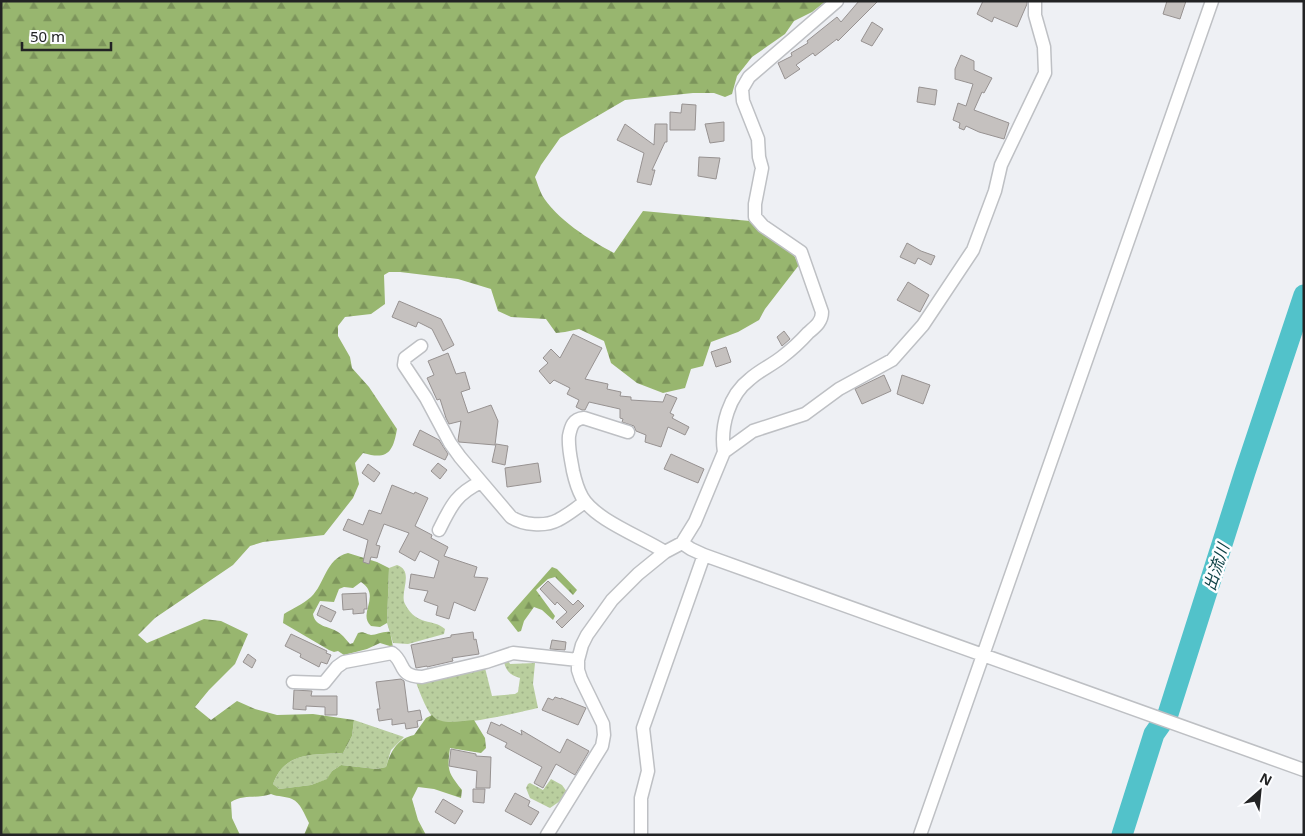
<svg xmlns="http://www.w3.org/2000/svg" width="1305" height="836" viewBox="0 0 1305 836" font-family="'Noto Sans','Noto Sans JP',sans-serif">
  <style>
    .grass { fill: url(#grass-dots) }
    .forest { fill: url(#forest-firs) }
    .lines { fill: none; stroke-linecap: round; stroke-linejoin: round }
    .river { stroke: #52c2ca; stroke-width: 21 }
    .building { fill: #c5c1bf; stroke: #979291 }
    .street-casing { stroke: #bec0c4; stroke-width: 15 }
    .street { stroke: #fff; stroke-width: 12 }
    .labels { text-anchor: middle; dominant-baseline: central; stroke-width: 5; stroke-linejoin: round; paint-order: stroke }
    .water-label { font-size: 16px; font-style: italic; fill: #0d4145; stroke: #fcfdff }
  </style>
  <defs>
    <pattern id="grass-dots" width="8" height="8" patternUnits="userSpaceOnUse" patternTransform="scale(1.25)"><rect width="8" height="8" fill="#b9ce9e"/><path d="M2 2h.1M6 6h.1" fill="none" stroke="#9fb188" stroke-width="1.8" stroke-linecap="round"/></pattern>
    <pattern id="forest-firs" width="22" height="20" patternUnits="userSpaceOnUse" patternTransform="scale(1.25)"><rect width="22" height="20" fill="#98b66f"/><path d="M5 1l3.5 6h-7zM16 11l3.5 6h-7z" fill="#7c945b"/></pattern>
  </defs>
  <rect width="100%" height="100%" fill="#eef0f4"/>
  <path class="grass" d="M397,565C415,571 399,593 405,604C417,627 433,618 445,629L444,634L408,644L393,643L387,623L389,568Z
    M508,660L510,664L535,663L533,684L538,708C519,712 450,730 435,719C428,714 420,693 417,685L416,682L485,668L492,696L515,694L518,692L520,678C511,676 506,671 504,662Z
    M354,720L404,737L391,750L386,767L377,769L341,765L332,771L328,779L311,785L279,789L273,784C285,751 314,755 343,753L352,736Z
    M551,779L562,785L567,792L563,799L550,808L530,798L526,788L528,784L530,783L543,790Z"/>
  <path class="forest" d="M1,1H826L812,12L794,21L785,34L752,57L737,76L732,94L725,97L714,93H693L625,100L560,138L541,165L535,177C537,182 539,189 542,195C555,218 591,241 614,253L643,211L750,221L789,246L799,265L765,309L759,320L738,332L711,342L703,366L691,369L685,388L663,393L637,383L611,363L604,341L579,329L565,332L556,333L546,319L511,317L498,311L491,289L458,279L400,272H389L384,275L385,304L371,314L345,317L338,326V336L350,357L352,368L369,387L397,429C393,453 387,460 363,453L355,463L359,484L353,498L324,535L263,542L250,546L233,565L155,618L138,635L147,643L204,619L221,621L248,634L235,664L209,690L195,707L211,720L237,701L255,709L277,715L313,714L354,720L352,736L343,753C314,755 285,751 273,784L279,789L311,785L327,779L332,771L341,765L377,769L386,767C391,751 397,739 414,735L426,718L432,715C441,726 460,721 474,720L485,738L486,748L481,753L450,748C447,771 448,772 462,790L461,798L434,789L418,787L412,799L418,820L426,835H304L309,823C304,814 301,803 292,799C286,796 278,797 271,794C258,799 244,794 231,802L232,818L240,835H1Z
    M348,553L377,562L389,568L387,623L380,627L371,626C357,613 382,596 361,582L353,588L344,587L339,589L334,602L320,601L313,614C315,627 329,626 338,632C343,635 347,641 350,644L353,643L358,633C364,631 365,634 371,635C377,635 383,631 390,632L393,647L380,643L367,649L344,655L338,651L334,652L329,650L283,623L284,614C292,609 303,604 311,597C325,584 325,559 348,553Z
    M552,567L557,569L577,590L573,595L555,577L548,579L536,590L555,616L553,620L542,610L534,607L524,621L521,631L518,632L507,618Z"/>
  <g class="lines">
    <path class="river" d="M1122,835L1154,734L1168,714L1245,472L1304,295"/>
  </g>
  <path class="building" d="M859,1H878L838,41L837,39L815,56L813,53L796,65L800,69L785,79L778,63L792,56L791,53L808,43L807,41L837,17L841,22Z
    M983,1H1027V4L1017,27L994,17L992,22L977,14Z
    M1167,1H1186L1180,19L1163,14Z
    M872,22L883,29L872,46L861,41Z
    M961,55L974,61V70L992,78L984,93L982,92L974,110L1009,123L1004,139L979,132L966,126L964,130L959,128L960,123L953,120L958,103L966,106L973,84L955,79V69Z
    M919,87L937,90L935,105L917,102Z
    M682,104L696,105L695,130H670V112L681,113Z
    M724,122V141L710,143L705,124Z
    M625,124L654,145L655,124H667V142H665L652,170H655L651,185L637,182L644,153L617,140Z
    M699,157L720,158L716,179L698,176Z
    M907,243L921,251L935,256L931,265L918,258L915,264L900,257Z
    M908,282L929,295L920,312L897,300Z
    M399,301L441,319L454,345L443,351L432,329L418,322L416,327L392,317Z
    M784,331L790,339L782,346L777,337Z
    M573,334L602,348L585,379L608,384L607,389L621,392L620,396L631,397V400L663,402L666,394L677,398L670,413L674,415L672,418L689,427L685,435L668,427L661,447L645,442L646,435L636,431L634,426L622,422L623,419L620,418V409L589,402L585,410H582L576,407L579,400L567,394L570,388L554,380L550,384L539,371L548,363L543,358L551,349L560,358Z
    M726,347L731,362L716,367L711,352Z
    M448,353L456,374L465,372L470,389L461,392L468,413L491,405L498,421L495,445L459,442L458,440L461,421L449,424L446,418L440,399L437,400L427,378L434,375L428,361Z
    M884,375L891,391L862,404L855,389Z
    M902,375L930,385L923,404L897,394Z
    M420,430L439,440L448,454L445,460L413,445Z
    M496,444L508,446L505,465L492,462Z
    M671,454L704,469L698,483L664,469Z
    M438,463L447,470L440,479L431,471Z
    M538,463L541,482L507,487L505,468Z
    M368,464L380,473L374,482L362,473Z
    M392,485L414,494L415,492L428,498L415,526L432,535L431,538L448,547L444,556L477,567L474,577L488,578L475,611L454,602L449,619L436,615L438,606L424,601L428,591L409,588L411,574L434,578L439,561L420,551L415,561L399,552L409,533L384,524L376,545L380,546L377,558L371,557L369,564L363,562L368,540L343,530L348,519L363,525L369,510L381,514Z
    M548,581L573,605L578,600L584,606L562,628L556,622L567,612L557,602L555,605L540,589Z
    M366,593L367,609H364V613L353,614V609L343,610L342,594Z
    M321,605L336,612L331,622L317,615Z
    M473,632L474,640L476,639L479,654L452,658L453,661L427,667V666L416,668L411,645L451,637V635Z
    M291,634L327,651L326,653L331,655L327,664L321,662L319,667L300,657L301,654L285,646Z
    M552,640L566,642L565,650L550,649Z
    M248,654L256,660L252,668L243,662Z
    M401,679L404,681L408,712L420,710L422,720L417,721L418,727L406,729L405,723L392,725V719L379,721L377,709H380L376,682Z
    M294,690L312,691L311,696H337V715H325V707L306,706V710L293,709Z
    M555,697L561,699V698L586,708L578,725L542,710L548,698L553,700Z
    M491,722L500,726L501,724L522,735L521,730L560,753L567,739L589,751L575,775L556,764L543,788L534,783L542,767L505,747L507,743L487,733Z
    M451,749L476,754V756L491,757L490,788H476L477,771L449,766Z
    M473,789H485L484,803L473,802Z
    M515,793L530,801L528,806L539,812L531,825L505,811Z
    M443,799L463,811L455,824L435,812Z"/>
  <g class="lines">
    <defs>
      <path id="street" d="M421,346L405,358L404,365L426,398L450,443L460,457L511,517C523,525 545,527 558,520C568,515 576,508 585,502
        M628,432L584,418C573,419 571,426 569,436C568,448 571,459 573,471C575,480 577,488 582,497C595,520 642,537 665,552
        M724,452C720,426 729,395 750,379C760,370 772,365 782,357C791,350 800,342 808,333C815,327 822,322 822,312L801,252L763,226L755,217V204L762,168L759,157L758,139L743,101L742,89L749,77L837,1
        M439,530C451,506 456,494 481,482
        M682,543L691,549L704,555L1304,770
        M293,682L324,683L337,667L344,662L392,653C406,663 397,676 422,677L486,662L513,653L578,660
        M547,835L602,746L604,735L603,724L581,679L578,670V660L582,645L587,635L612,600L638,574L665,552L682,543L695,522L724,452L753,431L805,414L839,389L892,360L923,325L973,250L995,191L1001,165L1045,73L1044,47L1035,15V1
        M641,835V798L648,771L643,728L704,555
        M920,835L1212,1"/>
    </defs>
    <use href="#street" class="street-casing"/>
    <use href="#street" class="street"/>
  </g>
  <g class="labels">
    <g class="water-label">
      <text transform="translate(1216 567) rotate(-72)">出流川</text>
    </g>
  </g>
  <rect width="1305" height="836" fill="none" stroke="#222324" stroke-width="5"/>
  <g transform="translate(1260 791) rotate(27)" stroke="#fcfdff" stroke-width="4" paint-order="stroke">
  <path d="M0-4L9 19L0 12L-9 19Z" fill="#222324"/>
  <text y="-8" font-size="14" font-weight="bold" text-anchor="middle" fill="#222324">N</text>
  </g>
  <path d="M22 42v8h89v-8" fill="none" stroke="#222324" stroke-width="2.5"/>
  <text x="30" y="42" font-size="15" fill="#222324" stroke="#fcfdff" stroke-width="4" paint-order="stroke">50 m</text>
</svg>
